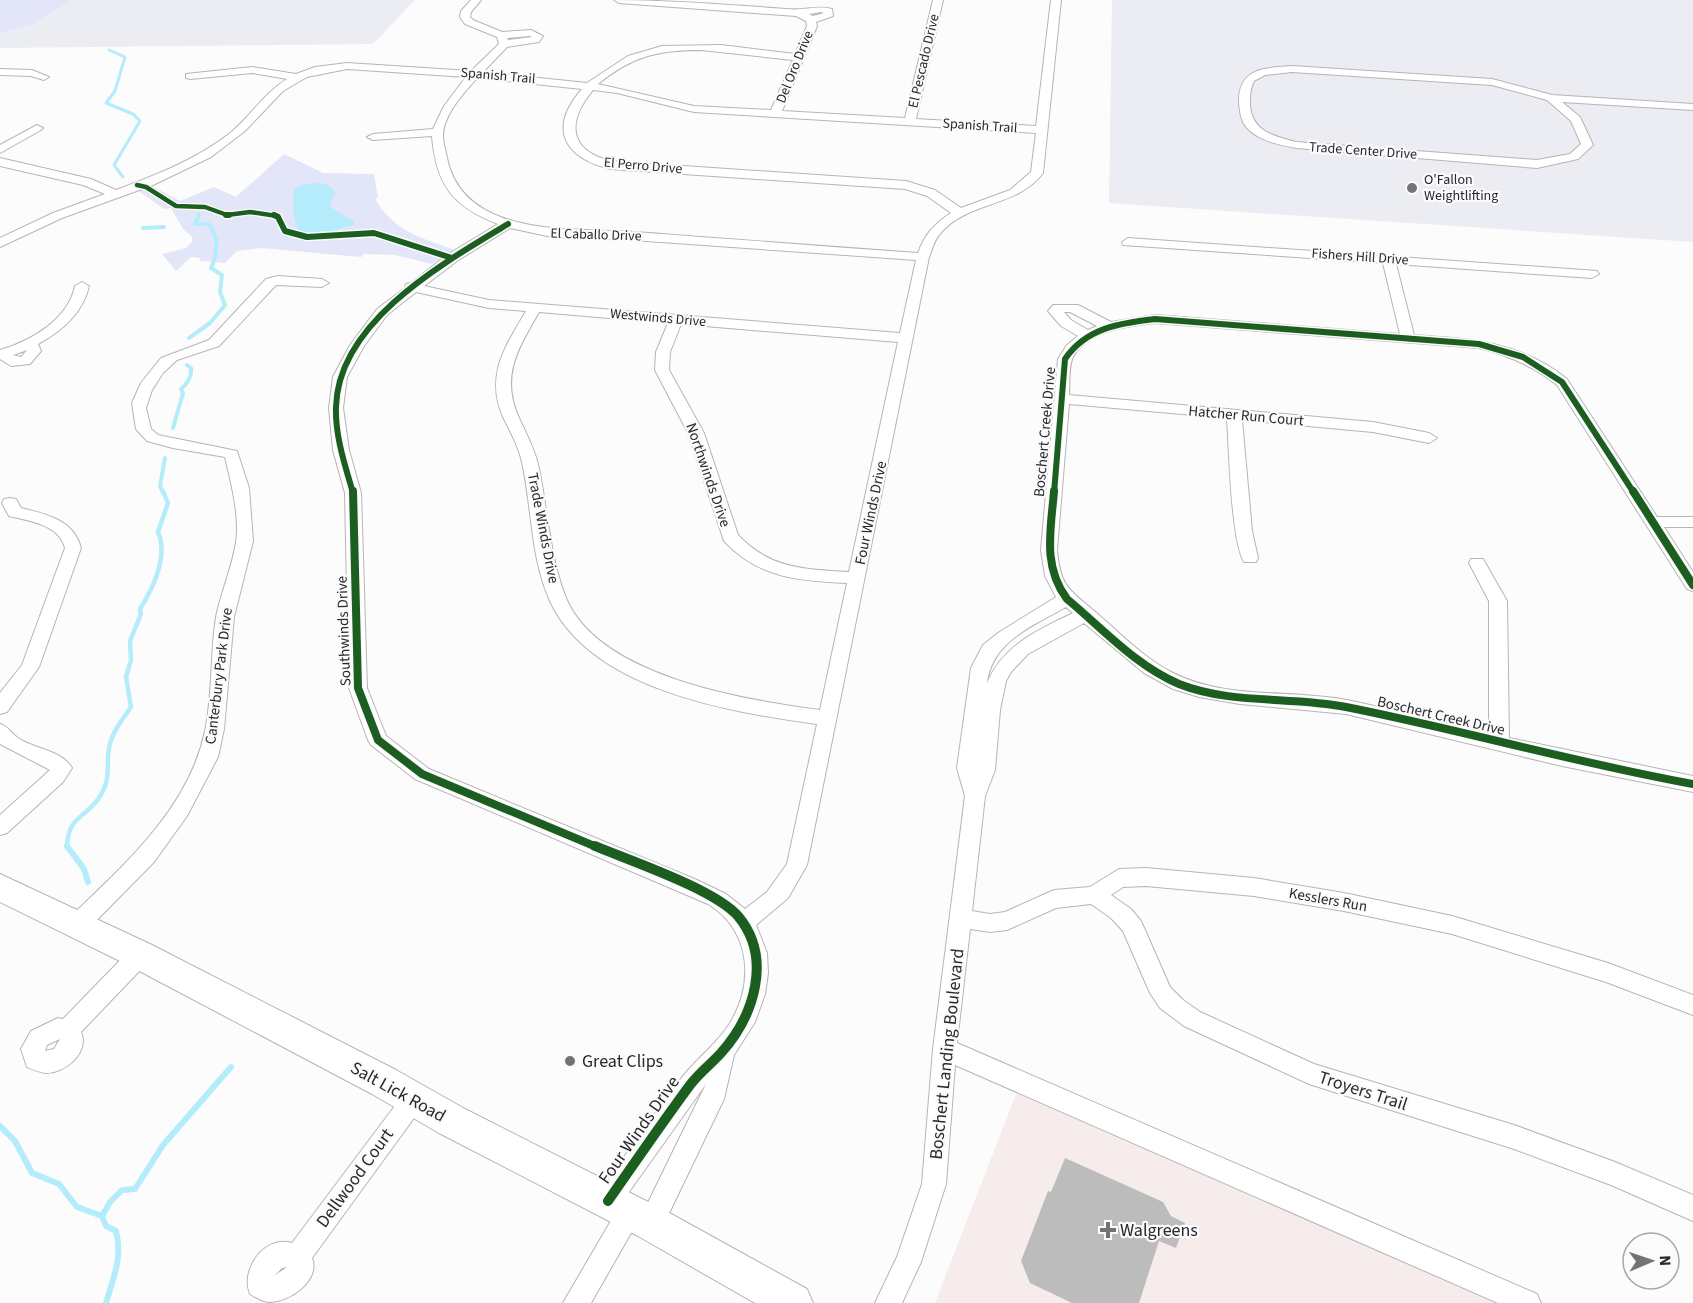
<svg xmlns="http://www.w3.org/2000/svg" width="1693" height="1303" viewBox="0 0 1693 1303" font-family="'Source Sans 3',sans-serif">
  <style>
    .commercial { fill: #f5eceb }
    .built { fill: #ecedf2 }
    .green { fill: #e3e5f8 }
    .water { fill: #b5ecfb }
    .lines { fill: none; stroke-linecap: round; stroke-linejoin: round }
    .stream-far3 { stroke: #b5ecfb; stroke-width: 3 }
    .stream-far2 { stroke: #b5ecfb; stroke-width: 4 }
    .stream-far1 { stroke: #b5ecfb; stroke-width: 4.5 }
    .stream { stroke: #b5ecfb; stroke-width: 6 }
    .building { fill: #bcbcbc }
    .minor-casing { stroke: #b5b5b5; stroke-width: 2 }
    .primary-casing { stroke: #b5b5b5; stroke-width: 2 }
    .minor { fill: #fff; fill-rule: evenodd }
    .primary { fill: #fff; fill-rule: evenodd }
    .cycleway-far3-casing { stroke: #fbfbfd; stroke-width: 7 }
    .cycleway-far2-casing { stroke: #fbfbfd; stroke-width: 9 }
    .cycleway-far1-casing { stroke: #fbfbfd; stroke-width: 11 }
    .cycleway-casing { stroke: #fbfbfd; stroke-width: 14 }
    .cycleway-far3 { stroke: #1b5e20; stroke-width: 4.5 }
    .cycleway-far2 { stroke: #1b5e20; stroke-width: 6 }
    .cycleway-far1 { stroke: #1b5e20; stroke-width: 8 }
    .cycleway { stroke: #1b5e20; stroke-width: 10 }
    .poi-dot { fill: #737374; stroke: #fbfbfd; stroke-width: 2 }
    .labels { text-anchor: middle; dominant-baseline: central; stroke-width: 4.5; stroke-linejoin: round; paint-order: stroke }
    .far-street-label { font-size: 14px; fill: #29292a; stroke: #fbfbfd }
    .far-poi-label { font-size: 14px; fill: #29292a; stroke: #fbfbfd; text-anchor: start }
    .street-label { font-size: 15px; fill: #29292a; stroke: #fbfbfd }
    .near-street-label { font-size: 18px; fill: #29292a; stroke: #fbfbfd }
    .near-poi-label { font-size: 18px; fill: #29292a; stroke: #fbfbfd; text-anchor: start }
  </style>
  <rect width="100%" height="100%" fill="#fcfcfc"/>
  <path class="commercial" d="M1018,1089L1504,1303H935Z"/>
  <path class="built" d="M0,0H415L373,44L0,48Z
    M1112,0H1693V242L1109,203Z"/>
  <path class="green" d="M0,0H72L32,24L0,33Z
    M284,154L323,173L374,174L378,198L375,199C395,232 419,237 455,250L432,264L395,255L364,254L361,257L261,248L237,251L225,263L200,261V258L191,257L176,271L162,254L186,248L192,242V237L183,229L171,208L164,209L136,189L148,184L180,201L214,187L236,197Z"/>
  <path class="water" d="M312,183L326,184L334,190L335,194L329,206L353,221L355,223L354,225L328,232H300C293,223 292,202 294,190L301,185Z"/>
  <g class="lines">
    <path class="stream-far3" d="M109,50L125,57L115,91L106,103L133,114L140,121L114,165L123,177
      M198,216L199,214"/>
    <path class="stream-far2" d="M143,228L164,227
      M189,338L210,323L225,305L220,292L222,275L211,268C218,254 219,235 208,224H195L199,215
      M173,428L183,393L181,389C188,383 192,377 191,368L187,365
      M163,493L160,486L165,458"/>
    <path class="stream-far1" d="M67,848C67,814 89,818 102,793C111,777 106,764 109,748C112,732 122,720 131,707L126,677L131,660L130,641L141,614L140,609C153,588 169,557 158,532L168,503L163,491"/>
    <path class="stream" d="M67,846L84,869L88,882
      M0,1126L15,1141L32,1173L59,1184L77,1207L102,1216
      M106,1303C113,1278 123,1258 116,1231L106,1226L102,1216L110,1202L122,1190L135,1189L163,1145L231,1067"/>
  </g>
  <path class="building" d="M1065,1158L1163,1202L1171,1216L1185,1223L1176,1248L1159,1241L1139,1303H1072L1030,1283L1021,1261L1048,1191L1051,1192Z"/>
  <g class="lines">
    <defs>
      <path id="minor" d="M471,0H481L471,12L470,17L473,20L502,32L531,30L543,36L539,42L507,47L483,72L587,83L628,56L662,46L721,45L795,54L807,26L806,21L796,16L619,3L614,0C672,0 729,5 787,9C803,11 817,5 832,9L833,16L816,22L817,26L782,111L905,118L933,0H943L916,119L1036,126L1051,0H1061L1043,173C1017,208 965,201 939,235C934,241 932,250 929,257L807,865L788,898L756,925L767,953L768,973L765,994L755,1022L734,1055L724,1099L660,1232L651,1236L642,1232L638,1223L706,1084L621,1203L630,1199L639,1203L643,1212L591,1303H563L619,1207L608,1213L599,1210L595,1201L599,1192C626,1154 652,1117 680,1080C694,1061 712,1048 726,1029C755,989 753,931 708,904L415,779L371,745L368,740L349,688L345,493L333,450L329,408L333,377L350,345L377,309L405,288L406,284L411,283L447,255L498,224C453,207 436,185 432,136L373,140L367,137L373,134L433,129L444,106L466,77L347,69L307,77L283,91L245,131L211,157L153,185L62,218L0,247V238L53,213L105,194L83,185L0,166V158L91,179L116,190C156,175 195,160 229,134C250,117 264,93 287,79L252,73L190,79L186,78V74L252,67L296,74L315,67L347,63L471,71L499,44L497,37L465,24L460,17L461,11ZM821,12L824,13L813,16L809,14ZM530,36L532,37L508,40L507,38ZM701,50L793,60L771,110L694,106L598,84C632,56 658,50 701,50ZM477,78L582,89C548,128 563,157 610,169L905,189L927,196L951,213C934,224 925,234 918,253C846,248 773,242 701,237C672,235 643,232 615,231C556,229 462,232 447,158C446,151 443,143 443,136C443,115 464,93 477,78ZM593,90L617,93L694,112L1036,133L1031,172L1010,190L961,208L935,190L906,181L610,161C568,150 567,121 593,90ZM510,228L552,237L632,240L916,260L900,333L489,300L424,286L457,261ZM416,292L489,308L526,311C505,347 485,375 503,417C511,433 520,449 523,467C532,511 531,559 550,601C591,690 730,712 817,724L787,864L767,892L745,909L726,894L697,880L429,769L386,736L367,688L361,493L349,450L343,408L347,377L364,346L387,315ZM539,312L668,323L656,352L655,370L688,433L724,541C759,578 798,581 847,583L820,710C745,700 599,677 566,598C549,555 548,509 538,464C534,448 526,433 519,418C500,376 518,349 539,312ZM681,324L898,342L849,572C804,569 770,569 738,535L704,433L669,370L670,352Z
        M1292,66L1492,79L1552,95L1693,104V110L1562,102L1580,117L1593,145L1578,159L1537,168L1296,148C1280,145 1260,141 1248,129C1241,122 1240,113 1239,103C1238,68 1264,68 1292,66ZM1292,72L1492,85L1547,100L1571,121L1581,144L1570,154L1537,160L1296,142C1274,136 1252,132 1250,105C1250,96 1250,89 1254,81L1265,75Z
        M0,69L32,70L49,77L44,80L31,76L0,75Z
        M37,125L43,128L41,130L0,153V145Z
        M1128,238L1597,271L1599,274L1592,278L1396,264L1414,335C1472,339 1520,341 1567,379L1657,517H1693V527H1664L1693,572V591L1687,589L1557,385C1533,366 1508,355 1479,348L1155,323C1129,326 1087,330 1073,357C1068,367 1070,384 1069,395L1373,422L1429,433L1437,438L1429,443L1373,432L1242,420L1252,531L1258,558L1256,562H1244C1231,540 1229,448 1227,418L1069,404L1057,550C1060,585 1068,589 1093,610C1118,631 1141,656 1171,672C1224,700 1290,689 1347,700C1395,710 1442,722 1489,734V601L1469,563L1471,559H1483L1507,601L1509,738L1693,776V792L1562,766L1346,714L1240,704L1199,697L1173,689L1144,673L1084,623L1028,654L1011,672L1006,681L1000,710L995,770L985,796L972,911L990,914L1005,912L1054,890L1090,887L1119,869L1146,868L1254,878L1344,893L1452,916L1608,963L1693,995V1015L1606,982L1452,934L1344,911L1254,896L1146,886L1123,887L1111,895L1131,909L1141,921L1170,987L1183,1000L1200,1012L1314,1064L1514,1125L1615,1162L1693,1195V1221L1611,1185L1514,1149L1309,1084L1184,1026L1160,1008L1150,993L1123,931L1111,918L1091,904L1056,908L1007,930L990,932L970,929L957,1043L1537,1294L1541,1303H1498L955,1065L946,1184L921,1262L902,1303H875L897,1257L922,1184L933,1049L965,796L957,768L971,668L983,645L998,633L1056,597L1045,576L1041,550L1058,359L1067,345L1078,336L1061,326L1048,311L1053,305H1078L1111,322L1155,315L1400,334L1383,263L1123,245L1122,242ZM1064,312H1070L1097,326L1088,330L1071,320ZM1066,607L1073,613C1038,630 1003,645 987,683C992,641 1033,626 1066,607Z
        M278,276L322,279L329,283L322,287L276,285L219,346L177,360L163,373L152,390L146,408L151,429L158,435L237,451L249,488L253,541L234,617L224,729L218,757L187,816L154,862L84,933L76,935L68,933L65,926L68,919C123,866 189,809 205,731C213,694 210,654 216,617C221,592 232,568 236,542C240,517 231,482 225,457L173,448L147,441L136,429L132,403L141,383L161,358L209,340L266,279Z
        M82,282L89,286C83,313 62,331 38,344L41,351L30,364L11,366L0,359V350C31,341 68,320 75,286ZM27,350L21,357L13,355Z
        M10,498L16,499L21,508C46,514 74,520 81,548L39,667L7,712L0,714V693L22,665L65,548C59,524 29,521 9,516L2,503L4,499Z
        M0,724C8,726 11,733 18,738C34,749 62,750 72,768L63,782L7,833L0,835V815L50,770L0,744Z
        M140,945L148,948L151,955L148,962L81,1032C90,1052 65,1074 45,1073C39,1072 32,1069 27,1067L21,1049L31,1031L58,1018L63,1019L132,948ZM60,1039L54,1049L45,1051L47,1045Z
        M414,1088L422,1091L426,1099L422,1107L312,1258C321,1280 289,1303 268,1302C262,1301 255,1297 250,1294C240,1270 264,1235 292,1243L406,1091ZM287,1267L274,1276L282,1268Z"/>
      <path id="primary" d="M0,874L152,945L396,1070L465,1109L664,1210L807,1289L813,1303H755L638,1236L439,1133L372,1094L128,965L0,902Z"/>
    </defs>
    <use href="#minor" class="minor-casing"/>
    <use href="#primary" class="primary-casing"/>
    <use href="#minor" class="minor"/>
    <use href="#primary" class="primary"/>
    <defs>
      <path id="cycleway-far3" d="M137,185L146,187L176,206L205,207L227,215L250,212L277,216"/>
      <path id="cycleway-far2" d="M226,215H229
        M274,215L278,217L285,231L307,237L374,233L452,258
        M353,493C345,465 335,436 336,407C338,322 443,263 508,224
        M1054,493L1065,359C1086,328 1120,323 1155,319L1479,344L1523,357L1562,382L1634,493"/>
      <path id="cycleway-far1" d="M353,491L358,688L378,740L422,774L599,848
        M1054,491C1051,529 1042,566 1067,599C1102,628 1136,666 1179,684C1232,705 1291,696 1346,707C1462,730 1576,763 1693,784
        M1633,491L1693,585"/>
      <path id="cycleway" d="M595,846C631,861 714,889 738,916C773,958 754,1016 721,1053C711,1064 699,1073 690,1085C662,1123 635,1162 608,1201"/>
    </defs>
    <use href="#cycleway-far3" class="cycleway-far3-casing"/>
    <use href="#cycleway-far2" class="cycleway-far2-casing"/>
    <use href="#cycleway-far1" class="cycleway-far1-casing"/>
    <use href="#cycleway" class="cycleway-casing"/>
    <use href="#cycleway-far3" class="cycleway-far3"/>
    <use href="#cycleway-far2" class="cycleway-far2"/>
    <use href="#cycleway-far1" class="cycleway-far1"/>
    <use href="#cycleway" class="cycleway"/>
  </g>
  <g class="poi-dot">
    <circle cx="1412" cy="188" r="6"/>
    <circle cx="570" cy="1061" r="6"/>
    <path d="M1105 1221h6v6h6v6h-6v6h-6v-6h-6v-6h6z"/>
  </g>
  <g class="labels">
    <g class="far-street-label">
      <text transform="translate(924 61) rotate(-77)">El Pescado Drive</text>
      <text transform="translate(795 67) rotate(-68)">Del Oro Drive</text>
      <text transform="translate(498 76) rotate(5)">Spanish Trail</text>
      <text transform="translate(980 126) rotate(4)">Spanish Trail</text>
      <text transform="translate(1363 151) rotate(4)">Trade Center Drive</text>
      <text transform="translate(643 166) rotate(5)">El Perro Drive</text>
      <text transform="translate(596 235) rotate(2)">El Caballo Drive</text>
      <text transform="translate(1360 257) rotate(4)">Fishers Hill Drive</text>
      <text transform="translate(658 318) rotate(5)">Westwinds Drive</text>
    </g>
    <g class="far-poi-label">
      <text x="1424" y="180">O'Fallon<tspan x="1424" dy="16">Weightlifting</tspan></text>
    </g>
    <g class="street-label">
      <text transform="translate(1246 416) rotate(5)">Hatcher Run Court</text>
      <text transform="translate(1045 432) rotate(-85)">Boschert Creek Drive</text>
      <text transform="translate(708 475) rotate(71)">Northwinds Drive</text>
      <text transform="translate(871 513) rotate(-78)">Four Winds Drive</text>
      <text transform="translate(543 528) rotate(79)">Trade Winds Drive</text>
      <text transform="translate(344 631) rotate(-92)">Southwinds Drive</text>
      <text transform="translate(219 676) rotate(-83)">Canterbury Park Drive</text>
      <text transform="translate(1441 716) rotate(13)">Boschert Creek Drive</text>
      <text transform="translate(1328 900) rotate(10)">Kesslers Run</text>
    </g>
    <g class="near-street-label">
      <text transform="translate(947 1054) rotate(-84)">Boschert Landing Boulevard</text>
      <text transform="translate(1363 1091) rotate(18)">Troyers Trail</text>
      <text transform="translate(398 1092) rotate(29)">Salt Lick Road</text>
      <text transform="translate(639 1130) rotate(-55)">Four Winds Drive</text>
      <text transform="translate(355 1178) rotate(-54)">Dellwood Court</text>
    </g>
    <g class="near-poi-label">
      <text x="582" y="1061">Great Clips</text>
      <text x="1120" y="1230">Walgreens</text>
    </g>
  </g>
  <g transform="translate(1651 1261) rotate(88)"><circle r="28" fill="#fbfbfd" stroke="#a7a7a9" stroke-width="1.5"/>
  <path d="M0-4.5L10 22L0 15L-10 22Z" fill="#737374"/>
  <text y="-9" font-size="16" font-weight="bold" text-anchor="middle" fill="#29292a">N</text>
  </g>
</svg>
